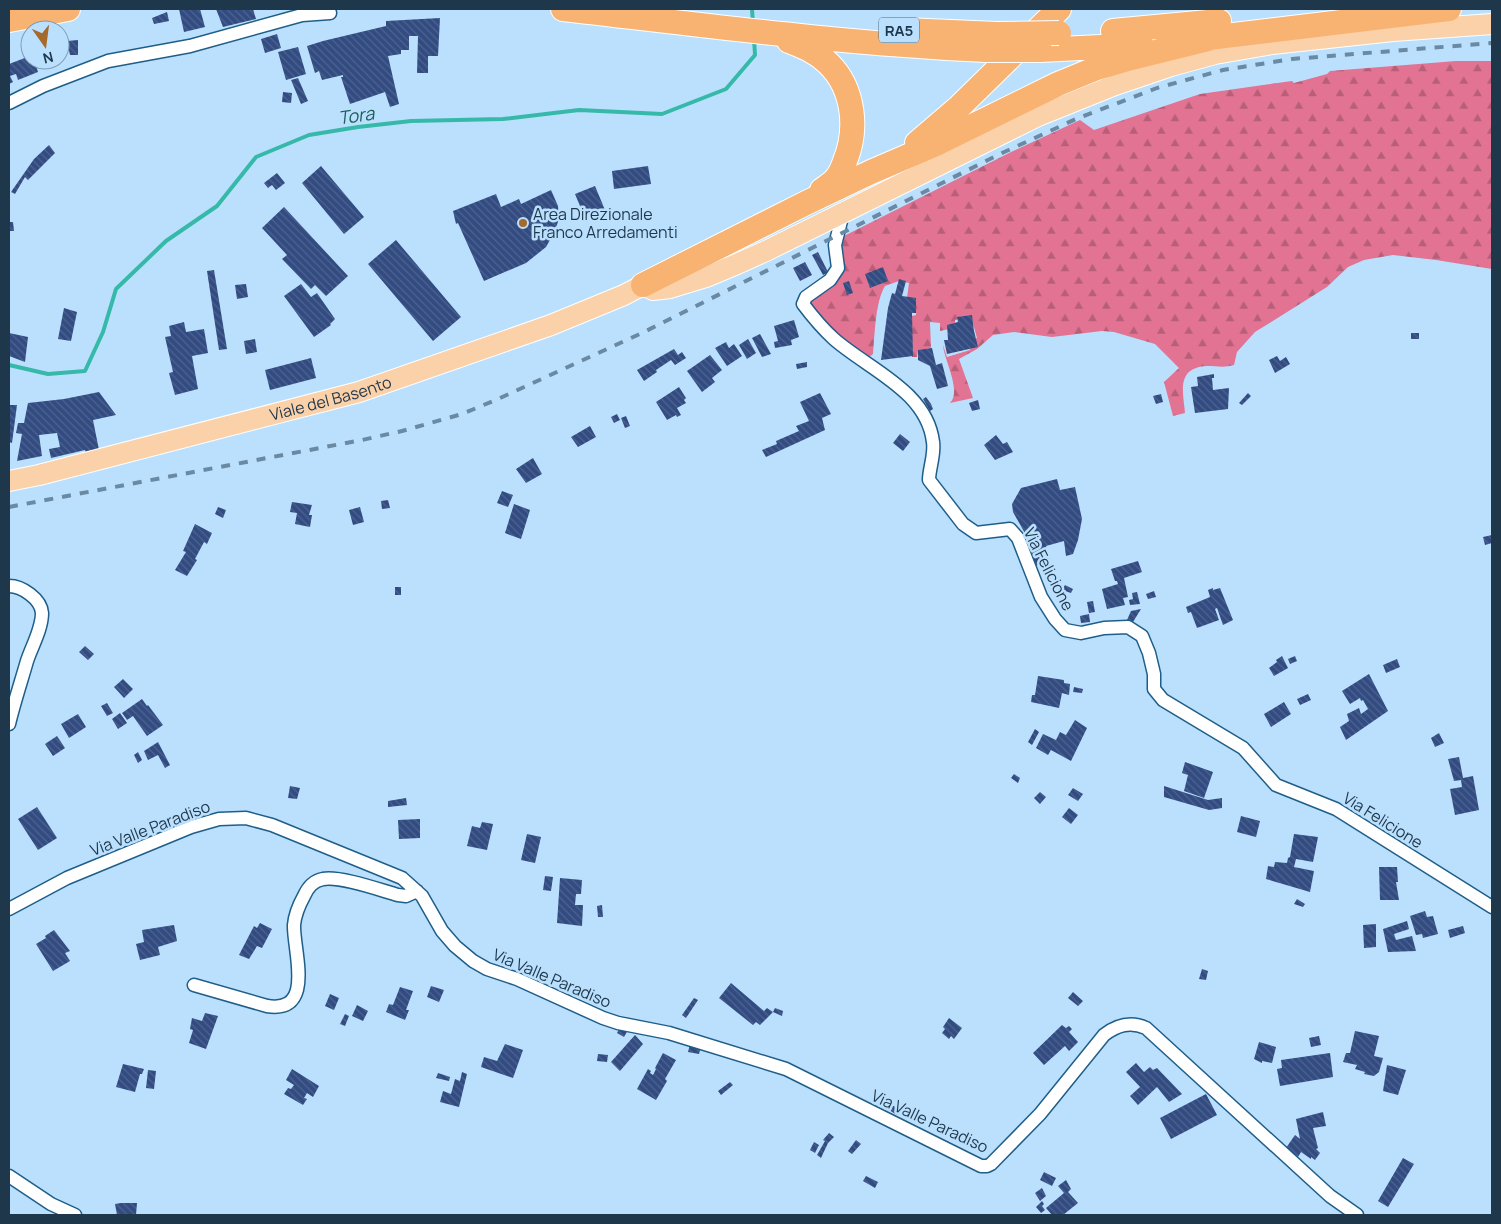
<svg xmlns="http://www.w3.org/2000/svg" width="1501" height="1224" viewBox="0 0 1501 1224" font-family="Manrope,sans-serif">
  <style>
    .forest { fill: url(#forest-firs) }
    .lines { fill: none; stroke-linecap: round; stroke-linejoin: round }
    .stream { stroke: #36b9a9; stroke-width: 4 }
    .building { fill: url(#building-back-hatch) }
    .street-casing { stroke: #1f5e89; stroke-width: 15 }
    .primary-casing { stroke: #fff; stroke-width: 22 }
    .highway-casing { stroke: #fff; stroke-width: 26 }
    .street { stroke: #fff; stroke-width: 12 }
    .primary { stroke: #fbd1aa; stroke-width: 20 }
    .highway { stroke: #f8b372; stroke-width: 24 }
    .rail { stroke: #6a89a2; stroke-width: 4; stroke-dasharray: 9 9; stroke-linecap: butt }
    .highway-bridge-casing { stroke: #fff; stroke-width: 26; stroke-linecap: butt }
    .highway-bridge { stroke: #f8b372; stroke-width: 24 }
    .poi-dot { fill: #a5692b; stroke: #bbe0fe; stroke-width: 2 }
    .labels { text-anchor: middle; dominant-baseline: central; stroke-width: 5; stroke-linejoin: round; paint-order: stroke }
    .shield { fill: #bbe0fe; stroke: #4d6a81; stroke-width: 1 }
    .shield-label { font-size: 15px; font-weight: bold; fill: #1e374b }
    .poi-label { font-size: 16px; fill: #1e374b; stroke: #bbe0fe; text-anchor: start }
    .street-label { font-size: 16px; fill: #1e374b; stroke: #bbe0fe }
    .water-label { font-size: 18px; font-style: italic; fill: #1c6058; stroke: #bbe0fe }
  </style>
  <defs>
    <pattern id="forest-firs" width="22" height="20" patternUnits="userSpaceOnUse" patternTransform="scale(1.25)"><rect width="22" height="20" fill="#e27392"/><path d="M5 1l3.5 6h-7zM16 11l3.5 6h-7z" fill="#b75f79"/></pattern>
    <pattern id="building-back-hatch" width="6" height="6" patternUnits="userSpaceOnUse" patternTransform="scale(1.25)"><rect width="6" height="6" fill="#324b81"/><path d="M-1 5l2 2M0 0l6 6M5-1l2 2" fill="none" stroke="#4e638f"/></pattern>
  </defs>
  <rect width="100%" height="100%" fill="#bbe0fe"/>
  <path class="forest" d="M1456,61H1492V269L1436,260L1393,255L1364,260L1348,267L1327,287L1255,332L1237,352L1234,365C1224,368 1217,366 1207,366C1176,368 1183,391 1185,413L1173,416L1164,382L1179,368L1155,344L1114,332L1102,331L1052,337L1014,332L993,335L977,349L959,359L973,398L950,403C962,391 944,360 943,345L947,357L970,350L968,341L977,338L971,316L955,320V323L949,329L940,331V323L930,322L931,348L918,351L917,357H912V316L916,315V298H907L909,283L899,281L885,286C875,303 875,334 873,354L868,358L838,337L807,301L834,280L840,238L1011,152L1080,120L1094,130L1200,94L1292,81L1294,83L1327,74L1330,71Z"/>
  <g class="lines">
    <path class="stream" d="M752,9L753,24
      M9,365L48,374L85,371L103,332L116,289L166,241L217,206L256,157L309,135L358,127L411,121L503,119L579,110L662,114L726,89L755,55L754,38"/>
  </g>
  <path class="building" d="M179,9H200L205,27L184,32Z
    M216,9H253L256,19L223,27Z
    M167,12L169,21L154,24L152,18Z
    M440,18L438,56H428V73H417L418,36H409V50H401V54L388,56L399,104L390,107L385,92L350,104L341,77H343V75L322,80L319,71L315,73L307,46L323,41L386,26V21Z
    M277,34L281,48L265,53L261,39Z
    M78,40V55H70L67,41Z
    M298,47L306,74L286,80L278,52Z
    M30,56V60H34L38,72L18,80L16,74L10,76L13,82L9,84V64Z
    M298,78L308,101L301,104L291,80Z
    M283,92L292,93L291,103L282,102Z
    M49,145L55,153L28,180L25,177L15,194L11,192L34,159Z
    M321,166L364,217L344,234L302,183Z
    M648,166L651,184L614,189L612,171Z
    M277,173L285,183L276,190L272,185L268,188L264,183Z
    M595,186L605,210L585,218L575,194Z
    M551,190L558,206L559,219L554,233L546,247L526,263L484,281L458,223L456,224L453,211L496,194L501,207L519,199L521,204Z
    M284,207L348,276L326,296L315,285L311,289L282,259L287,255L262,228Z
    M9,222H13L14,231H9Z
    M396,240L461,317L433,341L368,264Z
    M818,252L828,272L823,275L812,255Z
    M805,262L812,275L800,281L793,268Z
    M883,267L888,281L870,288L865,274Z
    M214,270L227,349L219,350L207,271Z
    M899,279L906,281L902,296L916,298V313H912L913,356L881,360L888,308L892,293L895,294Z
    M849,281L853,293L847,295L843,283Z
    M246,284L248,297L237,299L235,285Z
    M301,284L311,297L317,293L335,319L330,324L331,325L314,337L284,296Z
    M64,308L77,312L71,341L58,339Z
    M972,315L974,331L978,347L947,354L944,340H948L947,325L958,322L957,317Z
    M794,320L799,337L791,340L792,345L775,348L774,342L778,341L774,326Z
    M184,322L186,332L204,329L208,353L192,356L198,389L175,395L169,373L173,372L165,337L171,336L169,326Z
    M9,333L28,337L25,362L9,356Z
    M1411,333H1419V339H1411Z
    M760,334L771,354L762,357L752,338Z
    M255,339L257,352L246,354L244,341Z
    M748,339L756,353L747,359L739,345Z
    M726,342L729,348L734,344L742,356L727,366L715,348Z
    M932,348L936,365L942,363L948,386L937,389L930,366L918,360V350Z
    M674,349L678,355L682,352L686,358L675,365L671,360L656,370L657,372L644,381L637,370Z
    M710,355L722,370L712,378L715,382L702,392L687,371Z
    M1277,356L1280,361L1286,357L1290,364L1275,373L1269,360Z
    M311,358L316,378L270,390L265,370Z
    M807,362V367L797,369L796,364Z
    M1214,374V378H1212L1213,390L1229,388L1228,409L1195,413L1191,387L1198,386L1197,377Z
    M679,387L686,398L684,400L686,403L677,408L681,415L677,417L676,415L667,420L656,402Z
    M99,392L116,415L93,420L99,450L86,453L85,450L51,458L49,449L60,447L57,433L39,435L42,456L17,461L22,434L16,433L18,423H24L28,403L64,399Z
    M820,393L831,414L822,418L825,430L766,457L762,450L777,444L776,441L799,431L796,426L809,421L800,402Z
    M1248,393L1251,396L1242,405L1239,403Z
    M1161,394L1163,402L1156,404L1153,396Z
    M926,397L931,404L933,409L930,411L923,399Z
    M978,400L980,409L972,411L969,403Z
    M9,405H17L12,443L9,442Z
    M617,414L620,420L614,423L611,417Z
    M626,416L630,426L625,428L621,418Z
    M590,426L596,437L578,447L571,437Z
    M900,434L910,442L903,451L893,443Z
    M996,435L1003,444L1007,442L1013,452L995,460L984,445Z
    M533,458L542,474L526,483L516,469Z
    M1057,479L1060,490L1075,487L1082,519L1078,540L1073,554L1066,556L1064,541L1046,546L1050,562L1035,566L1027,537L1013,512L1012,504L1021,488Z
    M502,491L513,495L508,507L497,503Z
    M388,500L390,508L382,509L381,501Z
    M292,502L312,505L309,515H312L310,527L295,524L297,513L290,512Z
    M514,504L530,510L521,539L505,533Z
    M218,507L226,510L223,518L215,514Z
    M360,507L364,522L353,525L349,510Z
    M195,524L212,533L207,544L204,542L195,559L197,560L187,576L175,570L186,552L183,551Z
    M1492,535V543L1485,545L1483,537Z
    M1138,561L1142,572L1124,578L1128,597L1123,598L1125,605L1107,609L1102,589L1118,584L1117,581H1115L1111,569Z
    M1065,585L1073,589L1071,593L1062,590Z
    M395,587H401V595H395Z
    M1213,588V590L1220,588L1233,620L1223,625L1217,608L1215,609L1219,620L1197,628L1191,612L1188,613L1186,607L1210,597L1208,590Z
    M1154,591L1156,597L1148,599L1146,594Z
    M1137,592L1140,604L1130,605L1129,600L1133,599L1132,593Z
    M1093,601L1095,612L1089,613L1087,602Z
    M1141,609L1133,622L1127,620L1131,611Z
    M1089,614L1090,622L1081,623L1080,616Z
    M85,646L94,654L88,660L79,652Z
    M1282,656L1288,668L1274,676L1269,668L1277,662L1276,660Z
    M1295,656L1297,661L1290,664L1288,659Z
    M1397,659L1400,667L1386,673L1383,665Z
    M1369,674L1388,711L1346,740L1340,727L1349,721L1347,714L1359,708L1361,714L1368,709L1363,700L1361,701L1360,698L1350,704L1342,691Z
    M1038,676L1064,680V683L1070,684L1069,695L1062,693L1059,708L1031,702L1032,695H1035Z
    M123,679L133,689L124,698L114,687Z
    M1074,687L1083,689L1082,693L1073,692Z
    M1308,694L1311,700L1300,705L1297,699Z
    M142,699L147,706L148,705L163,725L147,736L133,716L127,720L122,713Z
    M1284,702L1291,714L1271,727L1264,714Z
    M107,703L113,713L107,716L101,706Z
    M120,713L127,723L118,729L112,719Z
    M78,714L86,727L69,738L61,724Z
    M1075,720L1087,728L1071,761L1051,750L1048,755L1036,748L1043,734L1056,740L1060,732L1066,735Z
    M1035,729L1039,732L1032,745L1028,742Z
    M1439,733L1444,743L1435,747L1431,738Z
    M57,736L65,748L53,756L45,744Z
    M158,742L170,765L165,768L158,755L148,760L144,751Z
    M138,752L142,760L138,763L134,755Z
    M1459,757L1463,778L1473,776L1479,810L1455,815L1450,789L1462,787L1461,780L1454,781L1448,759Z
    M1185,762L1213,772L1204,798L1184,791L1188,775L1182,773Z
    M1014,774L1020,778L1018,783L1011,778Z
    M290,786L300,788L297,799L288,798Z
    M1164,786L1208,800L1222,798V808L1209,810L1164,797Z
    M1073,788L1083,794L1078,801L1068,795Z
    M1040,792L1046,797L1040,804L1034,798Z
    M406,798L407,805L388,807V801Z
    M37,807L57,838L38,850L18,819Z
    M1069,808L1078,815L1071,824L1062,817Z
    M1241,816L1260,821L1256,837L1237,832Z
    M420,819V838L399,839L398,820Z
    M482,822L493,824L487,850L467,846L472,826L480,828Z
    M527,834L541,837L535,863L521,860Z
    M1294,834L1318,837L1313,862L1296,859L1294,867L1314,871L1310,892L1266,879L1268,866L1274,867L1275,862L1287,863L1288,858L1290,857Z
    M1379,867H1397L1398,882H1396L1399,900H1380Z
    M545,876L553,877L551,891L543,890Z
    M560,878L582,880L581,894H576L575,905H583L582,926L557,923Z
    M1297,899L1305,904L1303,907L1294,904Z
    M602,905L603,917H598L597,906Z
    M1425,911L1427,917L1433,916L1438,934L1423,938L1422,934L1416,935L1410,916Z
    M1407,921L1409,929L1394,934L1396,940L1412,936L1416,951L1388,952L1383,929Z
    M260,923L272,929L262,948L257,946L249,959L239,955L254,926L257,928Z
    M1376,924V947L1364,948L1363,925Z
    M174,925L177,941L158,947L160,955L140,960L136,944L144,942L142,930Z
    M1463,926L1465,933L1450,938L1448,930Z
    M54,930L70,951L65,953L70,961L53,971L36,944L46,938L45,936Z
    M1202,969L1208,971L1206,980L1199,979Z
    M731,983L764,1011L767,1008L773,1012L760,1025L756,1022L753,1025L719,998Z
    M431,986L444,990L439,1002L427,997Z
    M400,987L413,991L406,1010H409L405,1020L386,1012L389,1004L393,1005Z
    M1073,992L1083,1001L1078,1006L1068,998Z
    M330,994L339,998L334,1010L325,1006Z
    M694,998L698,1000L686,1018L682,1015Z
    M357,1005L368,1011L363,1021L352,1016Z
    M775,1008L783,1011L782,1016L773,1012Z
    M205,1013L218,1016L206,1049L189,1043L193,1030L190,1029L192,1018L202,1021Z
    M345,1014L349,1016L345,1026L340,1024Z
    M949,1018L962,1028L954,1039L951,1036L949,1039L942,1033L945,1029L943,1027Z
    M1062,1025L1066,1028L1069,1026L1072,1029L1069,1032L1078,1042L1069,1051L1065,1046L1044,1065L1033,1053Z
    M620,1027L628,1030L624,1037L617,1033Z
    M1355,1031L1379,1036L1374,1056L1383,1058L1379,1072L1374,1076L1364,1074L1365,1072L1355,1069L1357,1065L1343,1062L1346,1053H1350Z
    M635,1035L643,1044L620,1071L611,1062Z
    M1319,1036L1321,1045L1311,1047L1309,1038Z
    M1259,1042L1276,1047L1272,1063L1262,1061V1063L1254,1059Z
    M505,1044L523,1050L513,1078L481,1067L484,1057L497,1061Z
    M690,1044L701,1047L699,1054L688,1052Z
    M663,1053L676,1060L665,1079L667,1081L656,1100L637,1089L648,1069L651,1071L650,1073L653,1075L656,1069L655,1068Z
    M1330,1053L1333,1077L1280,1086L1277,1069L1282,1068L1281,1060Z
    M598,1054L608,1055L607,1062L597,1061Z
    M1136,1063L1144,1072L1150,1067L1153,1070L1157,1068L1182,1094L1169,1102L1157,1087L1138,1105L1130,1096L1140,1087L1126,1072Z
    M123,1064L144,1069L142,1074H140L135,1092L116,1087Z
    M1387,1065L1406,1070L1398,1095L1383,1091Z
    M292,1069L319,1086L313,1097L307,1093L304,1098L307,1099L303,1105L284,1094L288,1088L291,1089L294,1085L286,1080Z
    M148,1070L156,1071L154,1089L146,1088Z
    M462,1072L467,1074L459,1107L440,1102L443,1091L451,1094L455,1079L460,1081Z
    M438,1073L450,1077L449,1081L436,1078Z
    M730,1082L733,1085L721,1095L718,1091Z
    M1206,1094L1217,1115L1171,1139L1160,1118Z
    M892,1105L900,1110L897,1115L889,1110Z
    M1323,1112L1326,1126L1313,1128L1318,1148L1316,1149L1320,1153L1315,1160L1311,1157V1159L1301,1152L1298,1157L1286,1148L1295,1135L1300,1139L1296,1119Z
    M829,1133L834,1137L828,1143L821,1158L817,1155L825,1141L823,1140Z
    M856,1140L861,1144L852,1154L848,1151Z
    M814,1142L819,1145L815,1153L810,1150Z
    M1403,1158L1414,1164L1388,1207L1378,1201Z
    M1044,1172L1056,1178L1052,1186L1040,1180Z
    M866,1176L878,1182L875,1188L863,1181Z
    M1066,1180L1071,1189L1068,1192L1078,1203L1063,1215H1052L1046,1208L1064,1193L1058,1186Z
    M1042,1188L1046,1196L1040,1201L1035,1193Z
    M1042,1201L1044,1204L1042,1206L1045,1210L1041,1213L1036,1207Z
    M121,1203H137L136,1215H117L115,1204Z"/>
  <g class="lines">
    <defs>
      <path id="street" d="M9,103L43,86L108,61L190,46L302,15L330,13
        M843,213L835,245L838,268L830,280L806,297L803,304C812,316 823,329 834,339C868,369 927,391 933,442C935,454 929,469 929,480L963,524L976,533L1010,529L1018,538L1041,597L1055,619L1065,630L1081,633L1104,628L1128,627L1142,636L1149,653L1154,674V689L1163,700L1243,748L1276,785L1336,809L1492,907
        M9,586C22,586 41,599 42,613C42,629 32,646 27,661C21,682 14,703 9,724
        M9,909L67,878L191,827L219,819L246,818L272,825L402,878L422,896L442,931L455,946L473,961L487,969L517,979L603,1018L618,1023L669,1033L786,1069L981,1166H987L991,1164L1040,1114L1104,1035C1117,1025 1130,1021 1146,1028L1330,1196L1357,1215
        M194,985L267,1006C316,1014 293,950 294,925C295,914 299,905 304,896C308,887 313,881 323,879C341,876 380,890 398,895L406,896L417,891
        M9,1176L51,1204L75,1215"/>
      <g id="primary">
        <path id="s1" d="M9,481L39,475L359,392L551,325L624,295L643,285L653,290L670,288L706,277L737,264L766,251L1038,116L1115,85L1171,66L1215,54L1272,44L1393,31L1492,24"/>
      </g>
      <path id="highway" d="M563,9C704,25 844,44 986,50
        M9,20L68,9
        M904,30L997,34
        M1113,31L1219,21
        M1192,40L1449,9
        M789,41C804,47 817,52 829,64C854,89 858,129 845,161C843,167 839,176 834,181C831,184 826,187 822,190
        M1040,50L1141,45
        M917,143L959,107L1059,9
        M643,285L808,202L871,172L936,144L1058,84L1097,68L1131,58L1208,39"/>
    </defs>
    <use href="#street" class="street-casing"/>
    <use href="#primary" class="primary-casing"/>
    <use href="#highway" class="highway-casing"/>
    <use href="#street" class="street"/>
    <use href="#primary" class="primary"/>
    <use href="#highway" class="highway"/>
    <path class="rail" d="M9,507L362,440L402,431L462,414L498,399L642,333L1000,154L1076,119L1157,88L1223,70L1292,59L1492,43"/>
    <defs>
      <path id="highway-bridge" d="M997,34L1059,33
        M986,50H1040"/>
    </defs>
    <use href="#highway-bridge" class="highway-bridge-casing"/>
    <use href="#highway-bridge" class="highway-bridge"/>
  </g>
  <circle class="poi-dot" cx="523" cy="223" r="5"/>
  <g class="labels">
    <rect class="shield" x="879" y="17.5" width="40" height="25" rx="4"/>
    <g class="shield-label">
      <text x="899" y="30">RA5</text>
    </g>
    <g class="poi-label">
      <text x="533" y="214">Area Direzionale<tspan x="533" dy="18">Franco Arredamenti</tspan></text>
    </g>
    <g class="street-label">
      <text stroke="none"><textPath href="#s1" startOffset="332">Viale del Basento</textPath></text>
      <text transform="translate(1049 569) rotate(63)">Via Felicione</text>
      <text transform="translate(1383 820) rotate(32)">Via Felicione</text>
      <text transform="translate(150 828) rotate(-21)">Via Valle Paradiso</text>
      <text transform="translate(552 978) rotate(23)">Via Valle Paradiso</text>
      <text transform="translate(930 1121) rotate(25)">Via Valle Paradiso</text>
    </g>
    <g class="water-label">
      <text transform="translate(356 115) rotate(-8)">Tora</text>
    </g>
  </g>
  <rect width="1501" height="1224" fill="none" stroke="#1e374b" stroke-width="20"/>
  <g transform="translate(45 45) rotate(166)"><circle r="24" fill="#bbe0fe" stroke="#7c9cb6"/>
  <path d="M0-4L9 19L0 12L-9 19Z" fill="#a5692b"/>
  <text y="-8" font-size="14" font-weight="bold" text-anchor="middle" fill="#1e374b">N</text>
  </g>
</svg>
